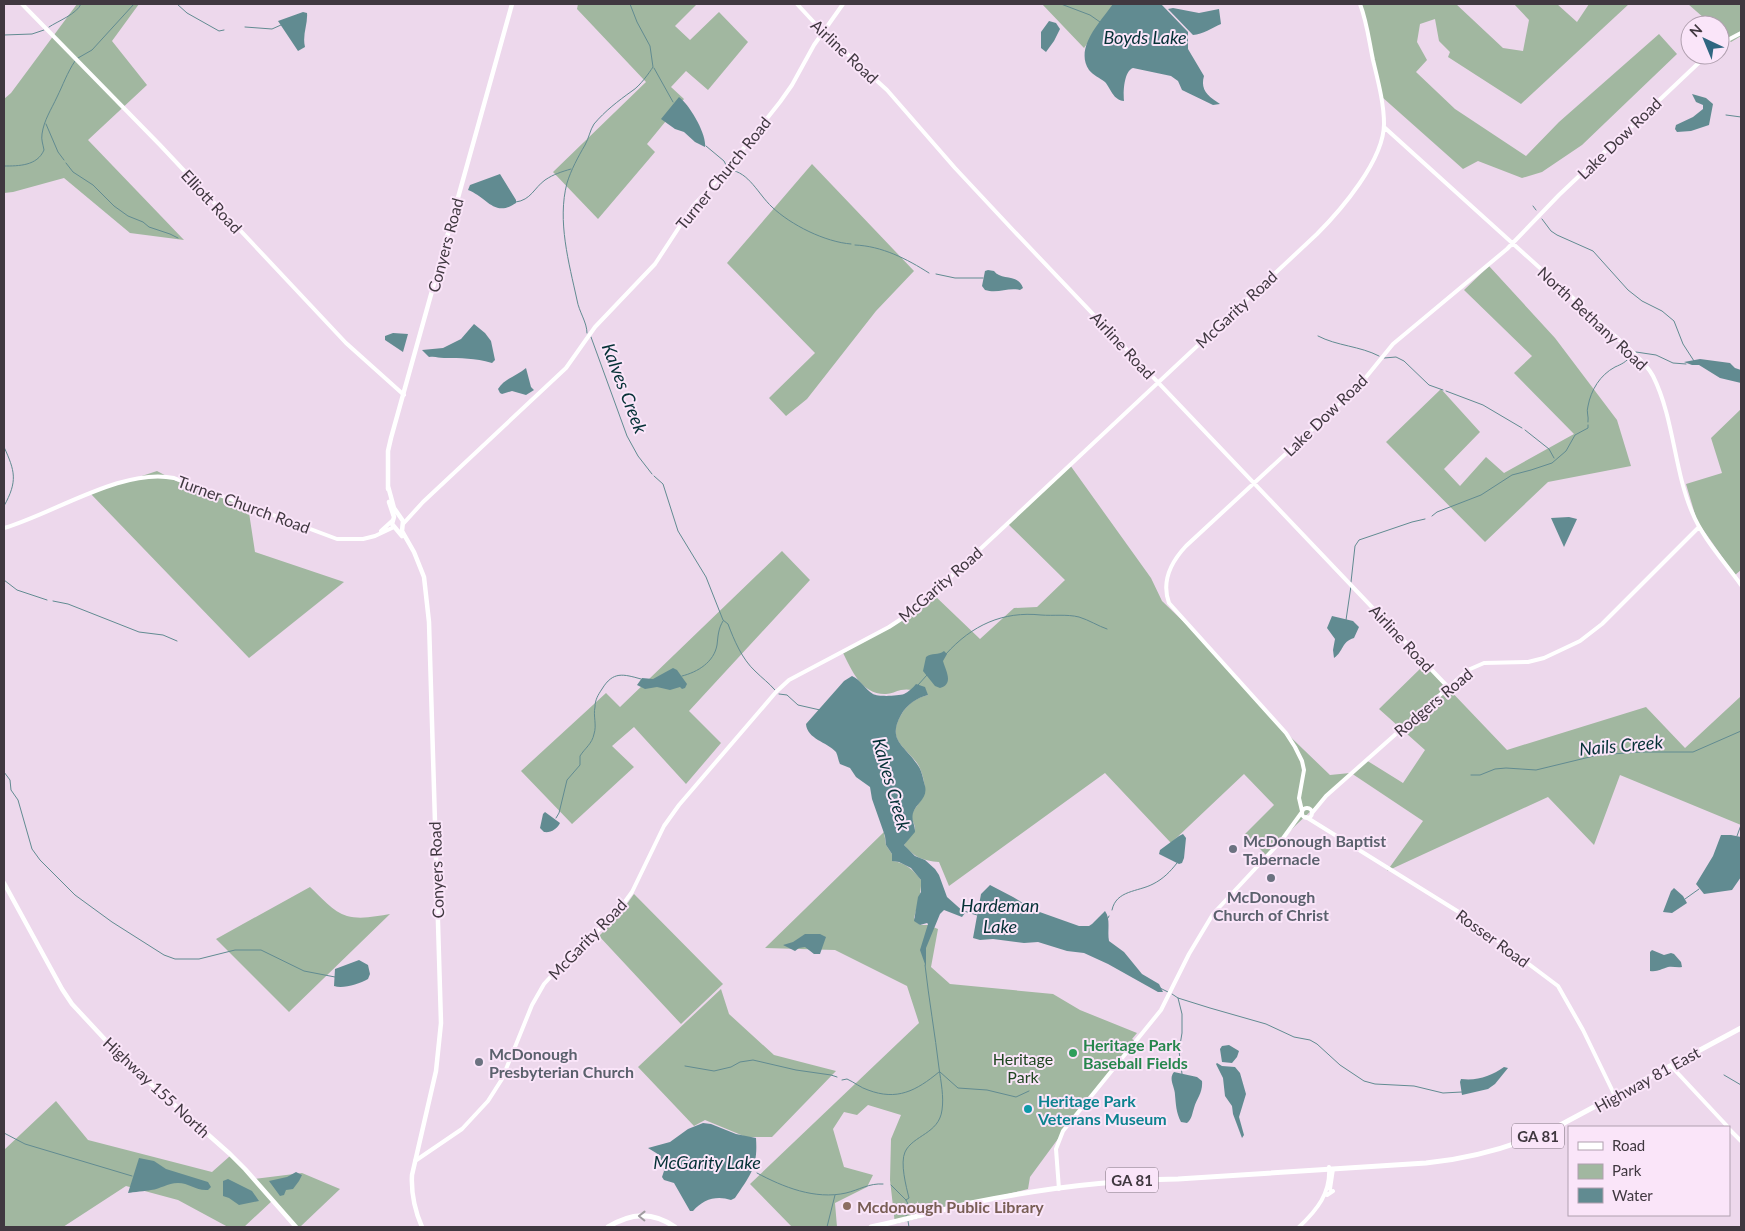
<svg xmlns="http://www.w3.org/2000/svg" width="1745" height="1231" viewBox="0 0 1745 1231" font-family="Lato,sans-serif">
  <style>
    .green { fill: #a1b7a0 }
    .water { fill: #618b91 }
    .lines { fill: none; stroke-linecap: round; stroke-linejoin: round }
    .stream { stroke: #618b91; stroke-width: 1 }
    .tertiary { stroke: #fff; stroke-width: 4 }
    .secondary { stroke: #fff; stroke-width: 4.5 }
    .primary { stroke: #fff; stroke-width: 5 }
    .oneway { stroke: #a09ca0 }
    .worship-dot { fill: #6b7280; stroke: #fae5f9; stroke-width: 2 }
    .leisure-dot { fill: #2e9e5b; stroke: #fae5f9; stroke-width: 2 }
    .culture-dot { fill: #0f9aa8; stroke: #fae5f9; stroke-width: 2 }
    .education-dot { fill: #8d6e63; stroke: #fae5f9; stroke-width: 2 }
    .labels { text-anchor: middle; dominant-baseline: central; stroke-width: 4; stroke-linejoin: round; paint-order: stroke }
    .shield { fill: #fae5f9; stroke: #786c78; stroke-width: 1 }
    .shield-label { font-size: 15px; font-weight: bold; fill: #403840 }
    .street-label { font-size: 16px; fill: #403840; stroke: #fae5f9 }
    .worship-label { font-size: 16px; font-weight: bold; fill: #5b616d; stroke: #fae5f9; text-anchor: start }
    .leisure-label { font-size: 16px; font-weight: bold; fill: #27864d; stroke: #fae5f9; text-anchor: start }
    .park-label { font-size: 16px; fill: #204721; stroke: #fae5f9 }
    .culture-label { font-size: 16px; font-weight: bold; fill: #0d838f; stroke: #fae5f9; text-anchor: start }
    .education-label { font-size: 16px; font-weight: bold; fill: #785e54; stroke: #fae5f9; text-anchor: start }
    .water-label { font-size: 18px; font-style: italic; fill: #053136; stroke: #fae5f9 }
  </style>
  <rect width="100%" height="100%" fill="#edd8ec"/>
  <path class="green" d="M77,4H139L112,41L147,85L88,140L184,240L130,233L64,178L13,192L4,193V99L11,93Z
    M578,4H697L675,26L690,40L719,12L748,42L708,90L686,71L671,87L684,99L647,144L655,152L598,219L553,172L646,82L577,9Z
    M1042,4H1116L1084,48Z
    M1360,4H1456L1503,48L1523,51L1529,20L1514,4H1557L1577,22L1589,4H1629L1521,104L1448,57L1450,52L1439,41L1435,19L1420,24L1417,42L1427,60L1416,72L1455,109L1526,156L1559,122L1659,34L1677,54L1582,145L1542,172L1522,178L1478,161L1463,169L1382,97Z
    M1688,4H1741V36L1731,42L1720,32V25H1712Z
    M812,164L914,271L876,311L807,399L786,416L769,398L815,353L727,263Z
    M1489,266L1555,338L1617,420L1631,466L1548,482L1485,542L1386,442L1441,389L1480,432L1444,469L1460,486L1486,457L1504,473L1574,434L1514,373L1532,356L1464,290Z
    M1741,409V570L1735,575L1697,521L1686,484L1722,473L1711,438Z
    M1070,465L1151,578L1162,601L1190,628L1276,723L1330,775L1350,773L1366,760L1403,783L1425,750L1379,709L1425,664L1507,750L1646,707L1685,748L1740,697L1741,699V825L1620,775L1594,845L1548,797L1387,871L1423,821L1351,773L1295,826L1267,856L1245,834L1274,805L1244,774L1171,843L1105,773L949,886L939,862C923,861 914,857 904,845L915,829C915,825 913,822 912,819C909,810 926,801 925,788C924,781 922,770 917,763C903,745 887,739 901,715C907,704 916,698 928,695C919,692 911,688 901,690C896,691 891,694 886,694C862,695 852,671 843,653L913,613L934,595L980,639L1014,608L1037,607L1065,580L1007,523Z
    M157,471L176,481L248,506L255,552L344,582L249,658L90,493Z
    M782,551L810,580L689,711L721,743L686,784L634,727L612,746L634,767L572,824L521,771L606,693L620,707Z
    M884,832L886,845L892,854L893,861C904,862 915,871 921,880C922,890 917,908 914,918L920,925H928L938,929L931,967L950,984L1053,994L1080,1010L1137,1033L1132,1039L1137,1042L1077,1113L1030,1177L1028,1189L925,1214L917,1201L920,1218L895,1224L890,1180L891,1139L901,1115L868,1105L857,1115L844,1112L833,1129L844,1167L873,1175L867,1187L835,1203L837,1227H792L750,1184L919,1023L907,986L835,950L765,948Z
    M310,887C321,897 333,912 347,916C361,920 377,916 390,914L289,1012L216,939Z
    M634,894L723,984L681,1024L599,936L617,918Z
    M721,989L729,1014L774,1055L836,1071L772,1137H746L705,1120L694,1126L638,1067Z
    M56,1101L88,1140L212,1172L230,1156L254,1179L302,1173L340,1189L300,1227H295L273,1200L244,1227H228L178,1200L126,1186L63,1227H4V1150Z"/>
  <path class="water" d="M1113,4H1161L1188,32V49L1204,76C1200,90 1208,96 1220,104L1213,105L1182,90L1178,81L1171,76L1133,68C1124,71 1123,92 1124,101C1113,100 1111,89 1105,82C1100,78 1093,75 1089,70C1074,48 1101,21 1113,4Z
    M1173,8L1199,13L1219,9L1221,24C1212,28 1203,34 1193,35L1168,9Z
    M303,12L307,13C308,24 302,35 305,47L298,51L278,21Z
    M1049,21L1056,23L1060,29L1054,41L1046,52L1041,48V32Z
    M1692,94L1706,98L1713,104L1709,125L1691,131L1677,132L1675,129L1676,125L1693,117L1703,109V105L1696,102Z
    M679,97C689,104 707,134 705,147L695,142L684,132L675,129L661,119Z
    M500,174L516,200V203C494,218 487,197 468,190L470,185Z
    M988,270L994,271C1001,281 1018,273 1023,288L1020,290C1008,287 998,294 985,290L982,286L985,271Z
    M474,324L485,333L491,341L495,360L492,363C474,358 462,358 444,358C438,358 436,356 429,357L422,350L443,348L461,339Z
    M393,333L408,334L403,352L385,340V336Z
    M1700,359L1730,363L1735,368L1741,370V383L1720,378L1699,365H1692L1684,362Z
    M526,368L531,387L534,390L526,395L512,391L502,394L500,393L498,389C505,378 517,376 526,368Z
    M1569,517L1577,519L1564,547L1551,518Z
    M1332,616L1353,621L1359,627L1354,638C1341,642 1344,651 1334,658L1333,650L1335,639L1327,628Z
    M944,651L947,654L943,661C946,671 954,684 940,688L935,686L923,671L926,657C932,652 938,656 944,651Z
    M673,668L677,670L687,684L685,688L682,689L680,687L670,690L657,687L645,689L637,685L642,678L653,679Z
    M852,676C861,680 865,689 873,694C878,697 898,696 904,694C908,692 913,688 916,684L925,687L928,695C917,698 907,704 901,715C887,740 904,745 917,764C922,770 923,779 925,786C928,799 916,803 913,813C911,820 915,824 915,832L904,845L915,856L925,860L935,869L939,875L947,897L965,913L962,917L944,910L940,914L926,948V967L920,950L928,924L927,923L920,925L914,921L918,897L921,892V880L911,868L899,862L892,861V854L886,845L885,836L872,799L870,787L856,777L850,768L840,764C838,760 838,756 836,752C827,742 807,739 806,724L844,681Z
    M545,812L560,823C557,829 551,833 544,832L540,828L543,814Z
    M1183,834L1186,838L1184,858L1182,863L1179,864L1159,854L1160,850L1179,836Z
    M1721,835H1731L1741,837V877L1732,890L1704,894L1696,884L1713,856Z
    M990,885L1013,897L1034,910L1079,926H1089L1092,924L1105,911C1111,919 1107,931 1109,941L1124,952L1142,974L1159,984L1163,992H1158L1108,964L1084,953L1067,951L1038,942L1024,943L993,939L980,940L973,938L981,894Z
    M1674,888L1683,896L1687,903L1672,913L1663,912L1671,891Z
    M805,934H820L826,937L820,954H814L805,947L799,948L795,951L783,945L793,942Z
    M1652,950L1664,955L1671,953L1674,954L1681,962L1682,967C1677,968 1673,966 1668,967C1661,969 1658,972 1650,971V952Z
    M359,960L368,965L370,974L368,979C359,984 343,989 334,986L335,969Z
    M1229,1045L1239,1051L1237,1057L1232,1063L1222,1062L1220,1049L1222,1046Z
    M1217,1063L1222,1066L1235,1067L1240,1073L1246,1094L1239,1117L1244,1135L1242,1138L1233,1114L1232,1106L1225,1096L1223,1078L1216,1064Z
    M1504,1067L1508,1068L1495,1084L1488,1089L1462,1095L1460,1082L1461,1079C1478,1081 1491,1076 1504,1067Z
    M1174,1072L1197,1077L1202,1081C1203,1093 1197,1098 1194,1108C1192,1114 1192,1119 1187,1123L1181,1122C1176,1112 1176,1105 1175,1095C1175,1087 1168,1079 1174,1072Z
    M703,1123L711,1124L736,1134L756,1138C758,1167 751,1174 735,1198L731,1200C717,1195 703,1199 693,1211H690L674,1183L664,1180L662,1177L664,1171L660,1161L661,1156L648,1148L670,1142L688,1129Z
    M139,1158L154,1161L166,1169L208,1182L211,1187L208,1190C196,1191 189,1183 178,1183C167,1183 161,1189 151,1190C146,1191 133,1192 128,1193Z
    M296,1172L302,1175L299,1181L293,1189L286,1190L284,1195L280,1196L269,1181L287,1177Z
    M228,1179L252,1191L259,1201L239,1205L229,1198L223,1196V1181Z"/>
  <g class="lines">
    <path class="stream" d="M85,4H95
      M177,4L187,13L219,31L224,30
      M1061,4L1090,15L1100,22
      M49,27C58,21 77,14 81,4
      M245,27L272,29L281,25
      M4,35L32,34L44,30
      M78,58L92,50L134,4
      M654,68L673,102
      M1726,115L1741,117
      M46,124L58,152L64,160
      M706,146L724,161L726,165
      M66,163L73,172L93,185L114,206L128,216L143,222L149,227L170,234L178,238
      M4,166C19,166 37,166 44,150C43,144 41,140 42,134C44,120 51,110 57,97C63,85 67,73 75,61
      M730,170C749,172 758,194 772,207C791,225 825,242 851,244
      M516,202C531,200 534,188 545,180C554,174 561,172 571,169
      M1533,206L1536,210
      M1542,219L1551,231L1557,235L1593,251L1628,290L1642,301L1662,311L1674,321L1683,344L1694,361
      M855,245C882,246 907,259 929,273
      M936,274L955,278H983
      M587,333C587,322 579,312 577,300C569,263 557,221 567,183C571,170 578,157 585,145C589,138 590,130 594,124C605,111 618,101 632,91C640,86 649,73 653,67L650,46L637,22L630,4
      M1318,336C1337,346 1360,346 1379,356
      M591,337L627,436L638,456L652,474
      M1636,352L1656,355L1673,363L1686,364
      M1384,358L1396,357L1404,361L1429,385L1443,390
      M1446,391L1483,405L1522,428
      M1588,422C1589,416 1586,412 1588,406C1591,390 1600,375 1615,367C1622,364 1626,362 1631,356
      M1525,430L1549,449L1554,458
      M4,447C15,471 18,481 4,506
      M654,476L663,484L678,531L706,577L723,620L728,624C734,640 742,659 755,671C762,678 769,683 775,690
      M1432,516L1437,512L1481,495L1512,475L1531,470L1552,463L1566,451L1575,435L1588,428V425
      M4,580L17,590L47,600
      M1351,582L1355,546L1359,540L1412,522L1425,519
      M53,601L68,604L139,632L163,635L177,641
      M1346,620L1351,586
      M946,654C972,625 1003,611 1041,615C1053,616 1067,614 1079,617C1089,620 1098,626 1107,629
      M682,676C698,672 714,662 717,645C718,637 718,629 723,621
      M918,685L927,675
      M779,694L787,695L798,705L820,710
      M4,772L10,780L11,790L18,800L32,849L40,860L75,895L112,922L164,955L175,959H199L235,950H261L304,971L335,977
      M1471,775H1480L1495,769L1506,768L1536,770L1598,755L1640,752H1693L1741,731
      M556,818L559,813L567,780L580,765V756C585,748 592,744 594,734C597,725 593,716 595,707C595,700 598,695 602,689C613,671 623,674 641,679
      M1737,836L1741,825
      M1685,899L1699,889
      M1112,910C1116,890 1138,892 1153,884C1163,879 1170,872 1177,863
      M964,911L977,915
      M1108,918L1109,916
      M1160,988L1168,992
      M1172,994L1178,998L1210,1008L1266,1024L1294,1037L1310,1040L1317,1044L1340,1065L1364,1081L1375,1084L1414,1086L1443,1093L1462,1092
      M1178,998L1182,1014V1033L1179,1051L1182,1074
      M685,1066L714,1071L731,1067L740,1062L753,1060L796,1070L831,1075L837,1077
      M940,1072L958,1088L987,1090L1016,1097L1029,1091
      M1724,1075L1741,1085
      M842,1080L847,1079C854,1082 861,1088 868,1090C897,1101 916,1091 939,1072
      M4,1133L25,1144L132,1176
      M757,1173C783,1187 815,1200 846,1193C859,1190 869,1183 883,1184
      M891,1185L906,1200L909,1206L906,1216
      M906,1200L909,1198C906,1186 900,1163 905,1152C913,1135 939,1134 942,1110C944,1097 941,1082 939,1068C935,1034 929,1000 925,965
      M908,1221L909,1227
      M827,1227L835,1195"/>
    <path class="tertiary" d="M22,4L160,145L346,343L404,395
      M797,4L823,32L887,90L955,168L1012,229L1448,687
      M1720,44L1741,33
      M1384,127L1625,345C1634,354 1647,364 1653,376C1674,418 1674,470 1692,512C1703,539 1724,561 1741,585
      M403,524L423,502L566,368L595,327L655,264L693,206L728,168L780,102L792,85L814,45L843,4
      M4,528C53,514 123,467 174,478L337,539H363L375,536L394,527
      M381,531L392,521
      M1302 813a5 5 0 1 1 10 0a5 5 0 1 1-10 0Z
      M1302,811L1299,798L1304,770L1302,761L1295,747L1286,733L1169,603C1161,581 1171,562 1186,546L1358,387L1393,344L1507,249L1559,195L1707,55
      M1312,813L1326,796L1468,670L1484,663L1528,662L1544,658L1580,641L1602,624L1699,527
      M1306,817L1462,914L1558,986L1583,1030L1615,1096
      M1671,1066L1728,1127
      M1729,1129L1741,1141
      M415,1161L462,1129L488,1101L502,1079L532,1005L544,984L567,959L616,914L632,892L664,826L679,805L776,692L789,680L889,627L915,610L1317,234C1341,210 1384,160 1384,124C1384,103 1378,81 1373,60C1369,41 1367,22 1360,4
      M1059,1189L1056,1149L1063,1131L1161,1010L1189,954L1213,914L1281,841L1302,812
      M1330,1189L1333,1169
      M1327,1195L1333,1191
      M1299,1227C1317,1210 1331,1193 1329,1167"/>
    <path class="secondary" d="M388,486L394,508L403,521L402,531L414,552L424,577L429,622L441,1023L436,1071L412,1175C411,1193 415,1211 422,1227
      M388,489V451L391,438L512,4
      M389,502L394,517L392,524L402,536
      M4,883L62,989L72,1004L125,1061L230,1154L245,1169L296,1227"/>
    <path class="primary" d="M608,1227C631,1213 652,1211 675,1227
      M871,1227C904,1220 937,1211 971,1203C1039,1189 1109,1180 1178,1179L1426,1163C1469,1159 1511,1147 1551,1130L1741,1028"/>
  </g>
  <defs><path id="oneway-chevron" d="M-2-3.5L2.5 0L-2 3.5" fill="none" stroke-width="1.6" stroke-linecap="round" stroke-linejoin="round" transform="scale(1.25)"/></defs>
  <use class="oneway" href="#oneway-chevron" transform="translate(642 1216) rotate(-179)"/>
  <g class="worship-dot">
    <circle cx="1233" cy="849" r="5"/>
    <circle cx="1271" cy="878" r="5"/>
    <circle cx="479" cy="1062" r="5"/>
  </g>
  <circle class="leisure-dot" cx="1073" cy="1053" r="5"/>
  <circle class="culture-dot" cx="1028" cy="1109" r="5"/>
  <circle class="education-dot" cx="847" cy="1206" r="5"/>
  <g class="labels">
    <g class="shield">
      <rect x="1512" y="1123.5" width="52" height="25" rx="4"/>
      <rect x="1106" y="1167.5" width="52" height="25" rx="4"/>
    </g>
    <g class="shield-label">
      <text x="1538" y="1136">GA 81</text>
      <text x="1132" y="1180">GA 81</text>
    </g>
    <g class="street-label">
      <text transform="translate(845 51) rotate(43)">Airline Road</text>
      <text transform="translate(1619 138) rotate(-44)">Lake Dow Road</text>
      <text transform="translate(723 173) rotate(-51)">Turner Church Road</text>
      <text transform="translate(212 201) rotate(47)">Elliott Road</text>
      <text transform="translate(445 245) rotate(-75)">Conyers Road</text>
      <text transform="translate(1236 309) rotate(-43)">McGarity Road</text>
      <text transform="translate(1593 318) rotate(43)">North Bethany Road</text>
      <text transform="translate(1123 345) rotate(47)">Airline Road</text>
      <text transform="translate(1325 415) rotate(-44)">Lake Dow Road</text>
      <text transform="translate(244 504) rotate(20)">Turner Church Road</text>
      <text transform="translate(940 584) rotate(-41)">McGarity Road</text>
      <text transform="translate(1402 638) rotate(47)">Airline Road</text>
      <text transform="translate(1433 702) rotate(-40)">Rodgers Road</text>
      <text transform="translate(436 870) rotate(-92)">Conyers Road</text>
      <text transform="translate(1493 938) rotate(36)">Rosser Road</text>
      <text transform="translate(587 939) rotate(-46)">McGarity Road</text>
      <text transform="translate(1647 1079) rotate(-29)">Highway 81 East</text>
      <text transform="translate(157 1087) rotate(43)">Highway 155 North</text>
    </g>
    <g class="worship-label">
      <text x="1243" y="840">McDonough Baptist<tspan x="1243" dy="18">Tabernacle</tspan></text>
      <text x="1271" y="896" text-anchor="middle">McDonough<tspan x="1271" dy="18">Church of Christ</tspan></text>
      <text x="489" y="1053">McDonough<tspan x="489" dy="18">Presbyterian Church</tspan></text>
    </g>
    <g class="leisure-label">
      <text x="1083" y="1044">Heritage Park<tspan x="1083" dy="18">Baseball Fields</tspan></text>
    </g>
    <g class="park-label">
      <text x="1023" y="1058">Heritage<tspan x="1023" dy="18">Park</tspan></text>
    </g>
    <g class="culture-label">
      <text x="1038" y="1100">Heritage Park<tspan x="1038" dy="18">Veterans Museum</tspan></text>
    </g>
    <g class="education-label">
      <text x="857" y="1206">Mcdonough Public Library</text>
    </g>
    <g class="water-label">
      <text x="1145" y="37">Boyds Lake</text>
      <text transform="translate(625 388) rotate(69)">Kalves Creek</text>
      <text transform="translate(1621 745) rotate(-5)">Nails Creek</text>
      <text transform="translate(892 784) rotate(74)">Kalves Creek</text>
      <text x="1000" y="905">Hardeman<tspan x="1000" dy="21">Lake</tspan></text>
      <text x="707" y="1162">McGarity Lake</text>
    </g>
  </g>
  <rect width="1745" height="1231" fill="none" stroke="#403840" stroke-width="10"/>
  <rect x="1568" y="1126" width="162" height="90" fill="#fae5f9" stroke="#b0a0af"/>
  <rect x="1578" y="1142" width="25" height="8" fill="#ffffff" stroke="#b0a0af"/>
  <text x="1612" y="1151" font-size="15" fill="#403840">Road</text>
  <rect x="1578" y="1164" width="25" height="15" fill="#a1b7a0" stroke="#b0a0af"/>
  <text x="1612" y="1176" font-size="15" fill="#403840">Park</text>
  <rect x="1578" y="1188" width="25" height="15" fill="#618b91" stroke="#b0a0af"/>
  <text x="1612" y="1201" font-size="15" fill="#403840">Water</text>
  <g transform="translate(1705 40) rotate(316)"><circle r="24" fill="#fae5f9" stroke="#b0a0af"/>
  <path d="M0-4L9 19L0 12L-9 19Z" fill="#2f6681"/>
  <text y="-8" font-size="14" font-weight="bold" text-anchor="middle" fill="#403840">N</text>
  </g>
</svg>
